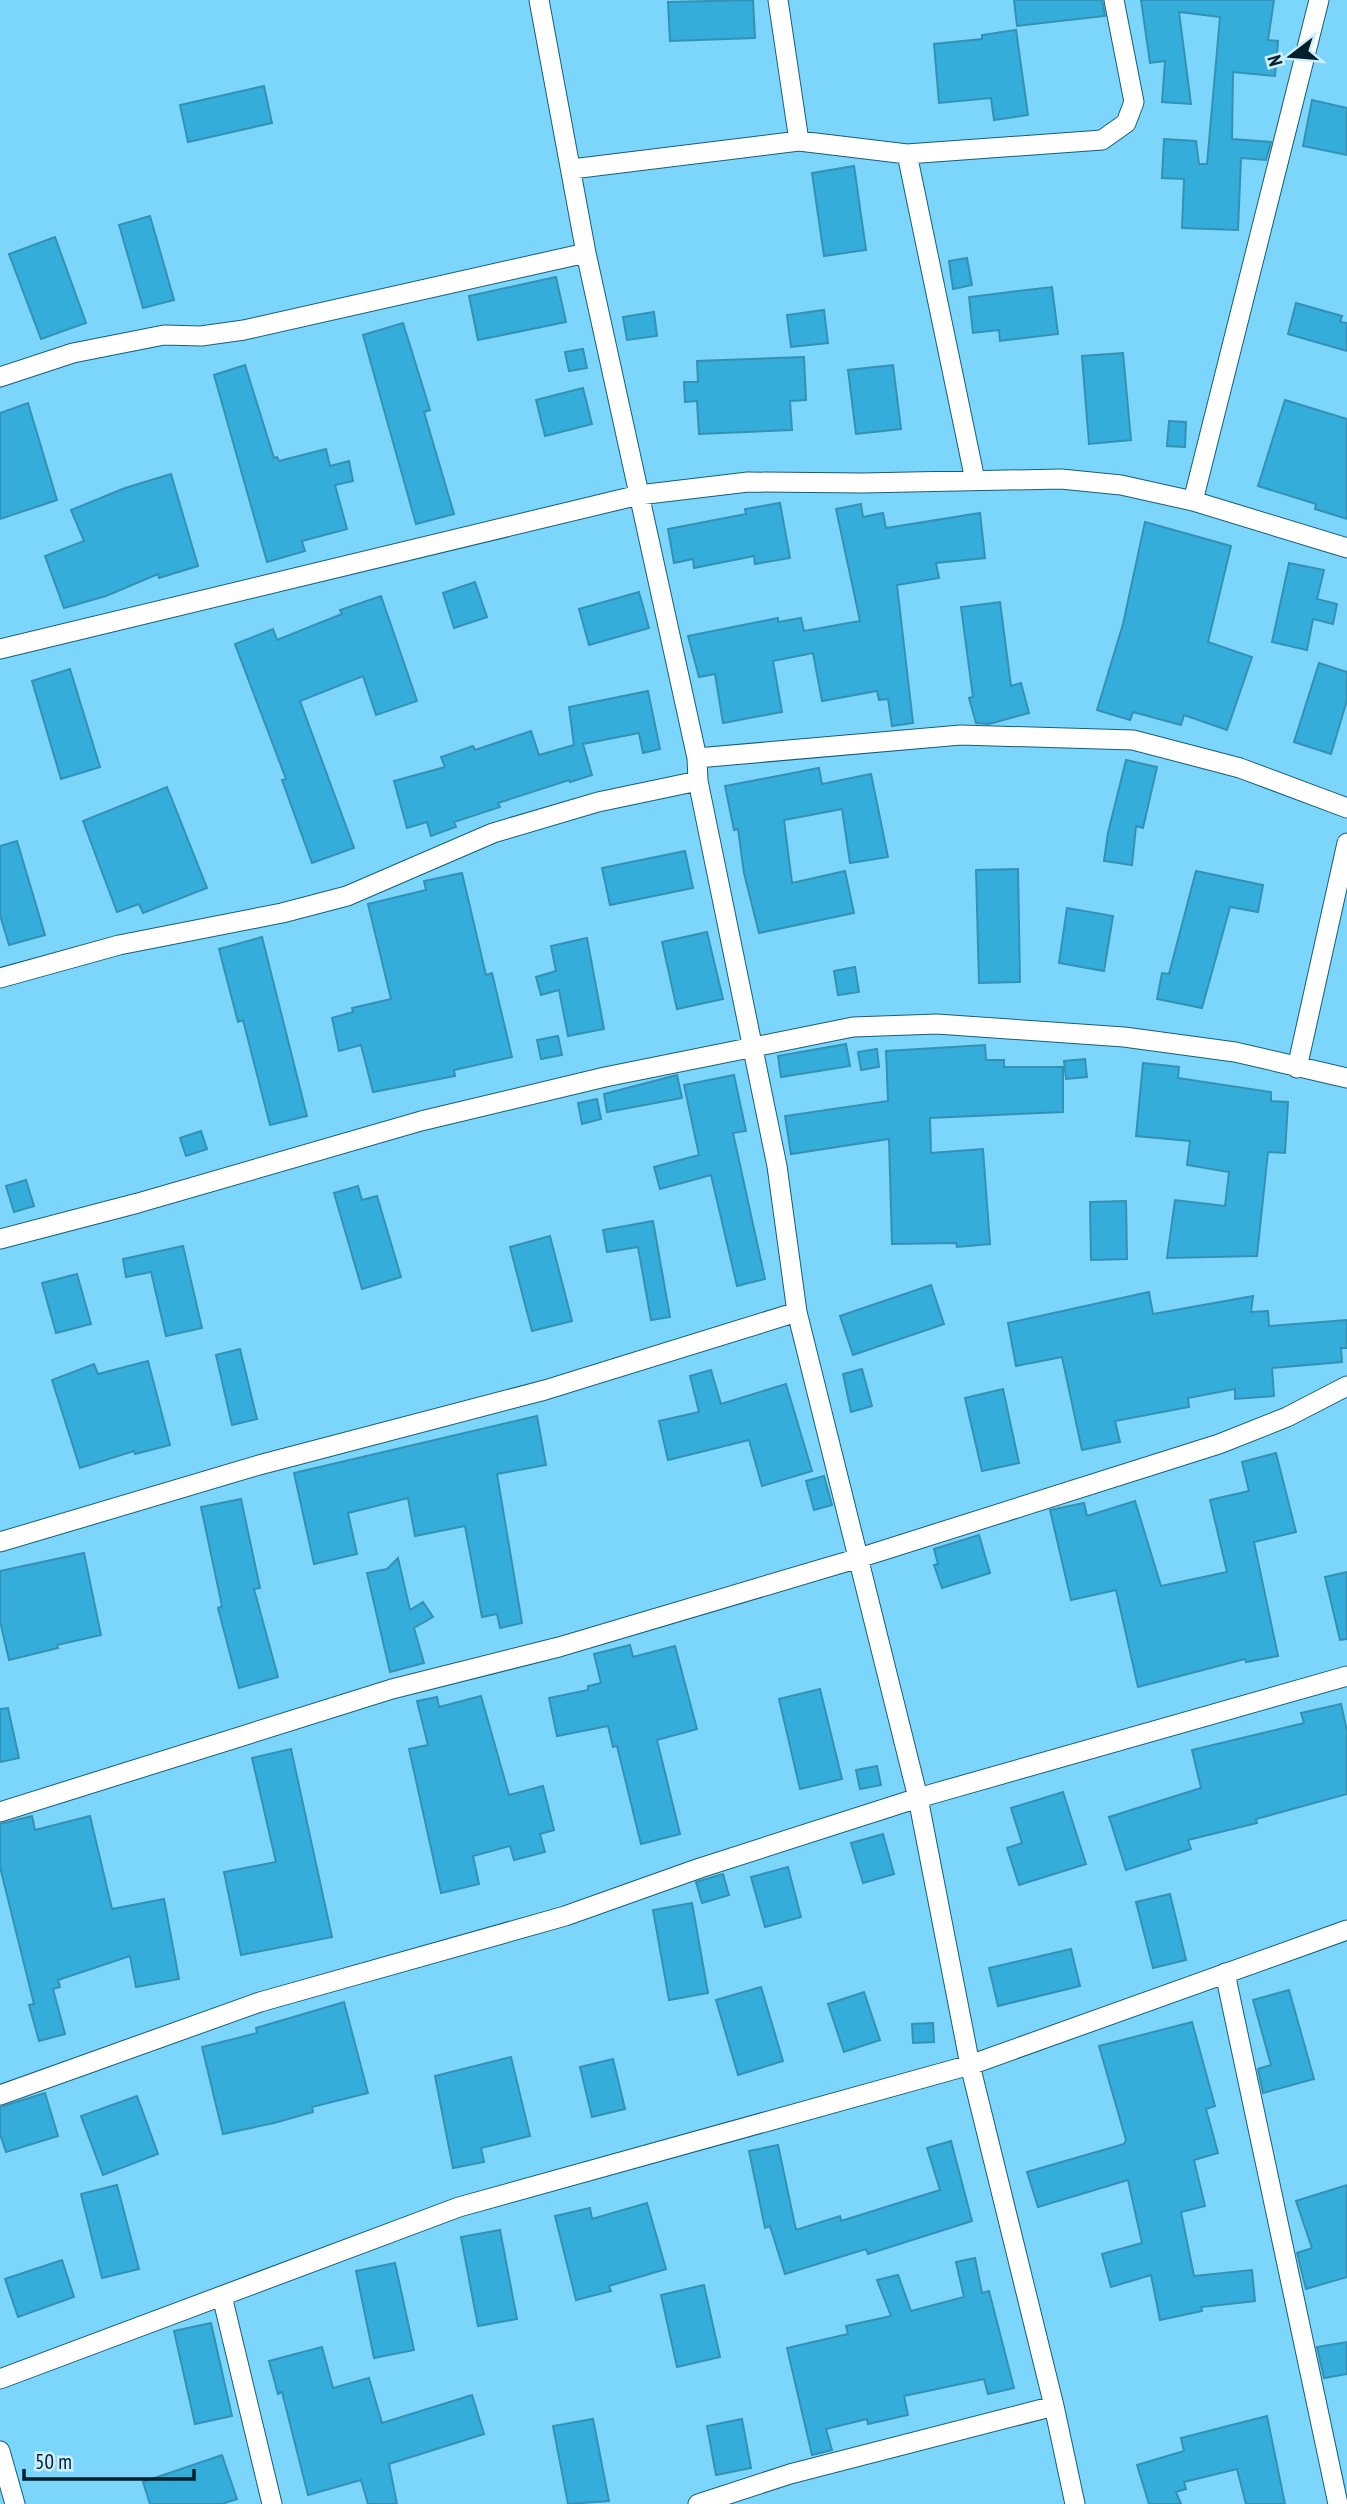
<svg xmlns="http://www.w3.org/2000/svg" width="1347" height="2504" viewBox="0 0 1347 2504" font-family="'PT Sans Narrow',sans-serif">
  <style>
    .building { fill: #35adda; stroke: #3491b5; stroke-width: 2 }
    .lines { fill: none; stroke-linecap: round; stroke-linejoin: round }
    .minor-casing { stroke: #155f7a; stroke-width: 21 }
    .minor { stroke: #fff; stroke-width: 19 }
  </style>
  <rect width="100%" height="100%" fill="#7cd5fb"/>
  <path class="building" d="M753,0L755,38L670,41L668,2Z
    M1014,0H1102L1105,16L1017,26Z
    M1141,0H1274L1268,40L1278,41L1275,76L1233,72L1232,139L1271,142L1266,160L1241,158L1238,230L1182,228L1184,179L1162,178L1164,139L1196,141L1199,164H1207L1220,17L1179,12L1191,104L1162,102L1165,61L1150,63Z
    M1016,30L1028,115L994,120L991,98L939,103L934,44L982,39V35Z
    M264,86L272,123L188,142L180,105Z
    M1312,100L1347,108V155L1303,146Z
    M854,166L866,250L824,256L812,173Z
    M150,216L174,300L143,308L119,225Z
    M55,237L86,323L41,339L9,254Z
    M967,258L972,285L953,289L949,261Z
    M556,277L566,322L478,340L469,296Z
    M1052,287L1058,334L1000,341L999,330L973,333L969,297Z
    M1296,303L1342,316L1340,322L1347,323V351L1288,334Z
    M824,310L828,343L791,347L787,315Z
    M654,312L657,336L627,340L623,317Z
    M403,323L430,410L424,412L454,514L416,524L363,335Z
    M583,349L587,368L569,371L565,352Z
    M1123,353L1131,440L1089,444L1082,356Z
    M804,357L806,400L790,401L792,430L699,434L697,401L685,402L684,382H698L697,361Z
    M245,365L274,458L277,457L279,461L326,449L330,466L349,461L353,481L335,485L347,529L302,541L305,551L267,562L214,375Z
    M893,365L901,429L856,434L848,370Z
    M583,388L592,424L545,436L536,400Z
    M1285,400L1347,419V519L1315,509L1316,504L1258,486Z
    M28,403L57,500L0,519V413Z
    M1169,421L1186,422L1185,447L1167,446Z
    M171,474L198,566L159,578L158,574L106,596L64,608L45,556L84,541L71,510L125,488Z
    M780,503L790,558L755,564L754,556L694,568L693,559L674,563L668,529L746,514L745,509Z
    M861,504L863,517L883,513L886,528L980,513L985,558L936,563L939,578L897,585L913,723L892,726L888,699L879,700L877,691L822,701L813,653L773,661L782,712L723,723L715,674L699,677L688,636L778,618V622L801,618L804,631L860,621L836,509Z
    M1145,522L1231,546L1208,642L1252,657L1227,730L1184,715L1181,725L1133,712L1130,720L1097,710L1123,624Z
    M1289,563L1324,570L1317,599L1337,604L1333,624L1313,619L1307,650L1272,642Z
    M475,582L487,617L454,628L443,593Z
    M639,592L649,628L589,645L579,609Z
    M381,596L417,701L376,715L363,676L300,701L354,848L312,863L282,780L286,779L235,644L273,629L277,640L342,614L340,610Z
    M1000,602L1011,686L1021,683L1029,713L989,724L976,723L969,698L973,697L961,607Z
    M1319,663L1347,672V700L1331,754L1294,742Z
    M70,669L100,767L61,779L32,681Z
    M648,691L660,749L643,753L639,733L583,744L592,775L570,782L569,780L498,803L500,807L454,822L456,827L431,836L427,822L407,828L394,781L445,767L441,757L473,746L475,750L531,731L539,755L574,745L569,707Z
    M1126,760L1157,767L1143,828L1136,826L1132,865L1104,861L1108,833Z
    M819,768L822,784L871,774L888,857L850,863L842,809L784,820L792,883L845,871L854,913L759,933L744,873L738,829L734,830L725,786Z
    M167,787L207,888L143,913L139,904L117,912L83,821Z
    M17,841L45,935L9,945L0,915V846Z
    M685,851L693,888L610,905L602,868Z
    M1018,869L1020,982L979,983L976,870Z
    M1196,871L1263,885L1258,912L1230,907L1202,1008L1157,999L1162,973L1169,974Z
    M462,873L486,975L492,973L512,1057L454,1070L455,1076L373,1092L361,1045L339,1051L332,1018L353,1012L352,1008L391,999L368,904L426,890L424,881Z
    M1067,908L1113,916L1104,971L1059,963Z
    M707,932L723,999L677,1009L662,942Z
    M262,937L307,1116L270,1125L243,1020L238,1022L219,949Z
    M587,938L604,1029L568,1036L559,990L541,995L536,977L556,971L551,946Z
    M855,967L859,992L838,995L834,971Z
    M558,1036L562,1055L541,1059L537,1040Z
    M846,1044L850,1066L781,1077L778,1056Z
    M985,1045L986,1060H1004V1067H1063V1112L930,1118L931,1153L983,1149L990,1244L957,1247L956,1243L892,1244L889,1139L791,1154L785,1116L888,1101L886,1051Z
    M877,1049L879,1067L861,1070L858,1052Z
    M1085,1059L1087,1077L1066,1079L1064,1061Z
    M1143,1063L1179,1067L1178,1078L1271,1092V1101L1288,1102L1285,1153L1268,1152L1257,1256L1167,1258L1175,1200L1225,1206L1229,1172L1187,1165L1190,1141L1136,1136Z
    M677,1075L682,1098L607,1112L604,1094Z
    M734,1075L746,1131L733,1133L765,1279L737,1286L711,1175L660,1189L654,1167L699,1155L684,1085Z
    M597,1099L601,1119L582,1124L578,1103Z
    M201,1131L207,1149L186,1156L180,1138Z
    M26,1180L34,1206L14,1212L6,1186Z
    M358,1186L362,1200L377,1196L401,1277L362,1289L334,1193Z
    M1126,1201L1127,1259L1091,1260L1090,1202Z
    M653,1221L670,1317L651,1320L638,1247L607,1252L603,1230Z
    M550,1236L572,1321L532,1331L510,1247Z
    M183,1246L202,1328L166,1336L151,1272L126,1277L123,1259Z
    M77,1274L91,1324L56,1333L42,1283Z
    M931,1285L944,1324L853,1355L840,1316Z
    M1149,1292L1153,1314L1253,1296L1251,1312L1268,1311L1269,1326L1347,1320V1348H1341L1342,1362L1272,1368L1274,1396L1235,1399V1389L1188,1398L1189,1407L1115,1421L1120,1442L1082,1450L1062,1357L1016,1366L1008,1323Z
    M240,1349L257,1419L232,1425L216,1355Z
    M148,1361L170,1445L135,1454L134,1451L80,1468L52,1380L94,1364L98,1374Z
    M862,1369L872,1406L851,1412L843,1374Z
    M711,1370L721,1404L786,1384L812,1471L762,1486L749,1440L668,1460L659,1421L699,1412L690,1376Z
    M1003,1389L1019,1463L982,1471L965,1398Z
    M537,1416L546,1465L497,1474L522,1623L500,1628L497,1614L482,1617L465,1526L415,1536L408,1498L348,1513L357,1554L314,1564L294,1473Z
    M1276,1453L1296,1532L1254,1542L1278,1656L1246,1662L1245,1659L1138,1687L1116,1590L1071,1600L1050,1510L1084,1503L1087,1516L1135,1501L1161,1586L1227,1572L1210,1500L1249,1491L1242,1462Z
    M824,1476L832,1505L814,1510L806,1481Z
    M241,1499L260,1588L254,1589L278,1677L239,1688L218,1608L222,1606L201,1507Z
    M979,1535L990,1573L942,1588L934,1565L938,1564L934,1549Z
    M84,1553L101,1635L57,1645L58,1648L9,1660L0,1621V1571Z
    M398,1558L410,1610L423,1602L433,1617L414,1628L424,1663L390,1672L367,1573L387,1569Z
    M1347,1572V1639L1340,1640L1325,1577Z
    M630,1645L633,1657L675,1646L697,1729L657,1740L680,1834L641,1844L617,1746L613,1747L608,1726L557,1736L549,1698L588,1690V1686L601,1683L594,1654Z
    M820,1689L842,1779L800,1789L779,1699Z
    M481,1696L509,1795L543,1786L554,1830L540,1834L545,1852L514,1860L510,1846L473,1856L479,1884L441,1893L409,1749L428,1745L417,1701L437,1697L439,1707Z
    M1341,1704L1347,1731V1794L1256,1819L1257,1823L1188,1840L1191,1849L1126,1870L1109,1817L1201,1788L1192,1750L1304,1723L1301,1713Z
    M8,1708L19,1758L0,1762V1709Z
    M291,1749L332,1937L241,1955L224,1872L276,1862L252,1758Z
    M877,1766L881,1785L860,1789L856,1770Z
    M1063,1792L1086,1864L1019,1885L1007,1848L1022,1843L1011,1808Z
    M32,1816L35,1830L90,1816L112,1909L164,1899L179,1979L136,1987L130,1956L58,1980L60,1987L53,1989L65,2034L39,2041L29,2005L34,2004L0,1867V1824Z
    M883,1834L894,1874L863,1883L851,1843Z
    M788,1867L801,1917L765,1927L751,1877Z
    M723,1874L729,1895L702,1903L696,1882Z
    M1170,1894L1186,1960L1153,1968L1136,1902Z
    M692,1903L708,1993L669,2000L653,1910Z
    M1071,1949L1080,1986L998,2006L989,1968Z
    M761,1987L783,2061L738,2075L716,2000Z
    M1289,1990L1314,2079L1263,2093L1258,2069L1271,2065L1253,2000Z
    M864,1992L880,2040L844,2052L828,2004Z
    M344,2002L368,2093L312,2107L313,2112L274,2123L223,2134L202,2047L257,2033L256,2028Z
    M1192,2022L1215,2106L1206,2109L1218,2153L1194,2160L1205,2206L1181,2212L1194,2276L1252,2270L1255,2301L1201,2307L1202,2311L1160,2320L1151,2275L1111,2287L1102,2254L1142,2243L1128,2180L1038,2207L1027,2172L1124,2144L1126,2140L1099,2046Z
    M933,2023L934,2042L913,2043L912,2024Z
    M511,2057L530,2136L481,2148L484,2162L453,2168L435,2076Z
    M613,2059L625,2109L592,2117L580,2067Z
    M45,2093L58,2136L6,2152L0,2134V2107Z
    M137,2096L158,2154L103,2175L81,2116Z
    M951,2141L972,2221L868,2254L866,2249L785,2274L770,2226L765,2228L749,2151L778,2145L796,2230L840,2216L841,2221L940,2190L927,2148Z
    M117,2185L139,2269L102,2278L81,2194Z
    M1347,2185V2277L1306,2289L1297,2253L1312,2248L1296,2201Z
    M647,2203L666,2269L609,2286L611,2291L576,2300L555,2216L590,2208L592,2219Z
    M500,2230L517,2319L478,2326L461,2237Z
    M975,2258L982,2293L989,2291L1014,2388L988,2394L984,2379L904,2396L908,2415L868,2424L867,2419L826,2429L832,2450L812,2455L787,2348L848,2334L846,2326L891,2316L877,2280L898,2275L911,2311L964,2297L956,2262Z
    M62,2260L74,2297L18,2317L5,2279Z
    M395,2263L414,2350L374,2358L356,2271Z
    M704,2285L720,2357L677,2367L661,2295Z
    M211,2323L232,2416L195,2424L174,2331Z
    M1347,2342V2374L1324,2378L1317,2347Z
    M322,2347L333,2388L369,2378L382,2423L472,2395L484,2434L389,2464L397,2504H368L361,2480L308,2495L282,2392L278,2394L269,2361Z
    M1267,2416L1285,2504H1246L1237,2469L1184,2482L1186,2489L1176,2492L1181,2504H1149L1137,2465L1184,2451L1181,2438Z
    M593,2419L609,2501L568,2504L553,2426Z
    M742,2419L751,2468L716,2475L707,2426Z
    M222,2455L237,2499L222,2504H150L143,2482Z"/>
  <g class="lines">
    <defs>
      <path id="minor" d="M539,0L586,253L697,758L698,781L777,1166L797,1312L918,1798L970,2065L1054,2406L1075,2504
        M778,0L799,141
        M907,154L1102,140L1126,123L1134,102L1114,0
        M572,169L799,141L907,154L975,480
        M0,377L73,353L164,335L201,336L244,330L586,253
        M1193,501L1319,0
        M0,649L639,495L748,482L863,483L1061,479L1121,485L1193,501L1347,548
        M697,758L961,735L1133,740L1240,768L1347,808
        M0,978L119,945L282,913L347,896L493,833L598,802L698,781
        M1297,1068L1347,843
        M0,1239L138,1203L421,1121L605,1077L853,1027L937,1024L1124,1037L1235,1052L1347,1078
        M0,1542L259,1465L545,1390L797,1312
        M0,1812L392,1689L559,1647L859,1558L1219,1444L1287,1417L1347,1386
        M1225,1973L1338,2504
        M0,2095L260,2002L565,1916L700,1868L918,1798L1347,1676
        M222,2296L272,2504
        M0,2379L459,2207L970,2065L1347,1930
        M0,2451L15,2504
        M698,2504L790,2474L1054,2406"/>
    </defs>
    <use href="#minor" class="minor-casing"/>
    <use href="#minor" class="minor"/>
  </g>
  <g transform="translate(1291 56) rotate(254)" stroke="#cdeefe" stroke-width="5" paint-order="stroke">
  <path d="M0-5L12 26L0 18L-12 26Z" fill="#021f2a"/>
  <text y="-10" font-size="19" font-weight="bold" text-anchor="middle" fill="#021f2a">N</text>
  </g>
  <path d="M24 2469v10h170v-10" fill="none" stroke="#021f2a" stroke-width="3.5"/>
  <text x="35" y="2469" font-size="21" fill="#021f2a" stroke="#cdeefe" stroke-width="5" paint-order="stroke">50 m</text>
</svg>
